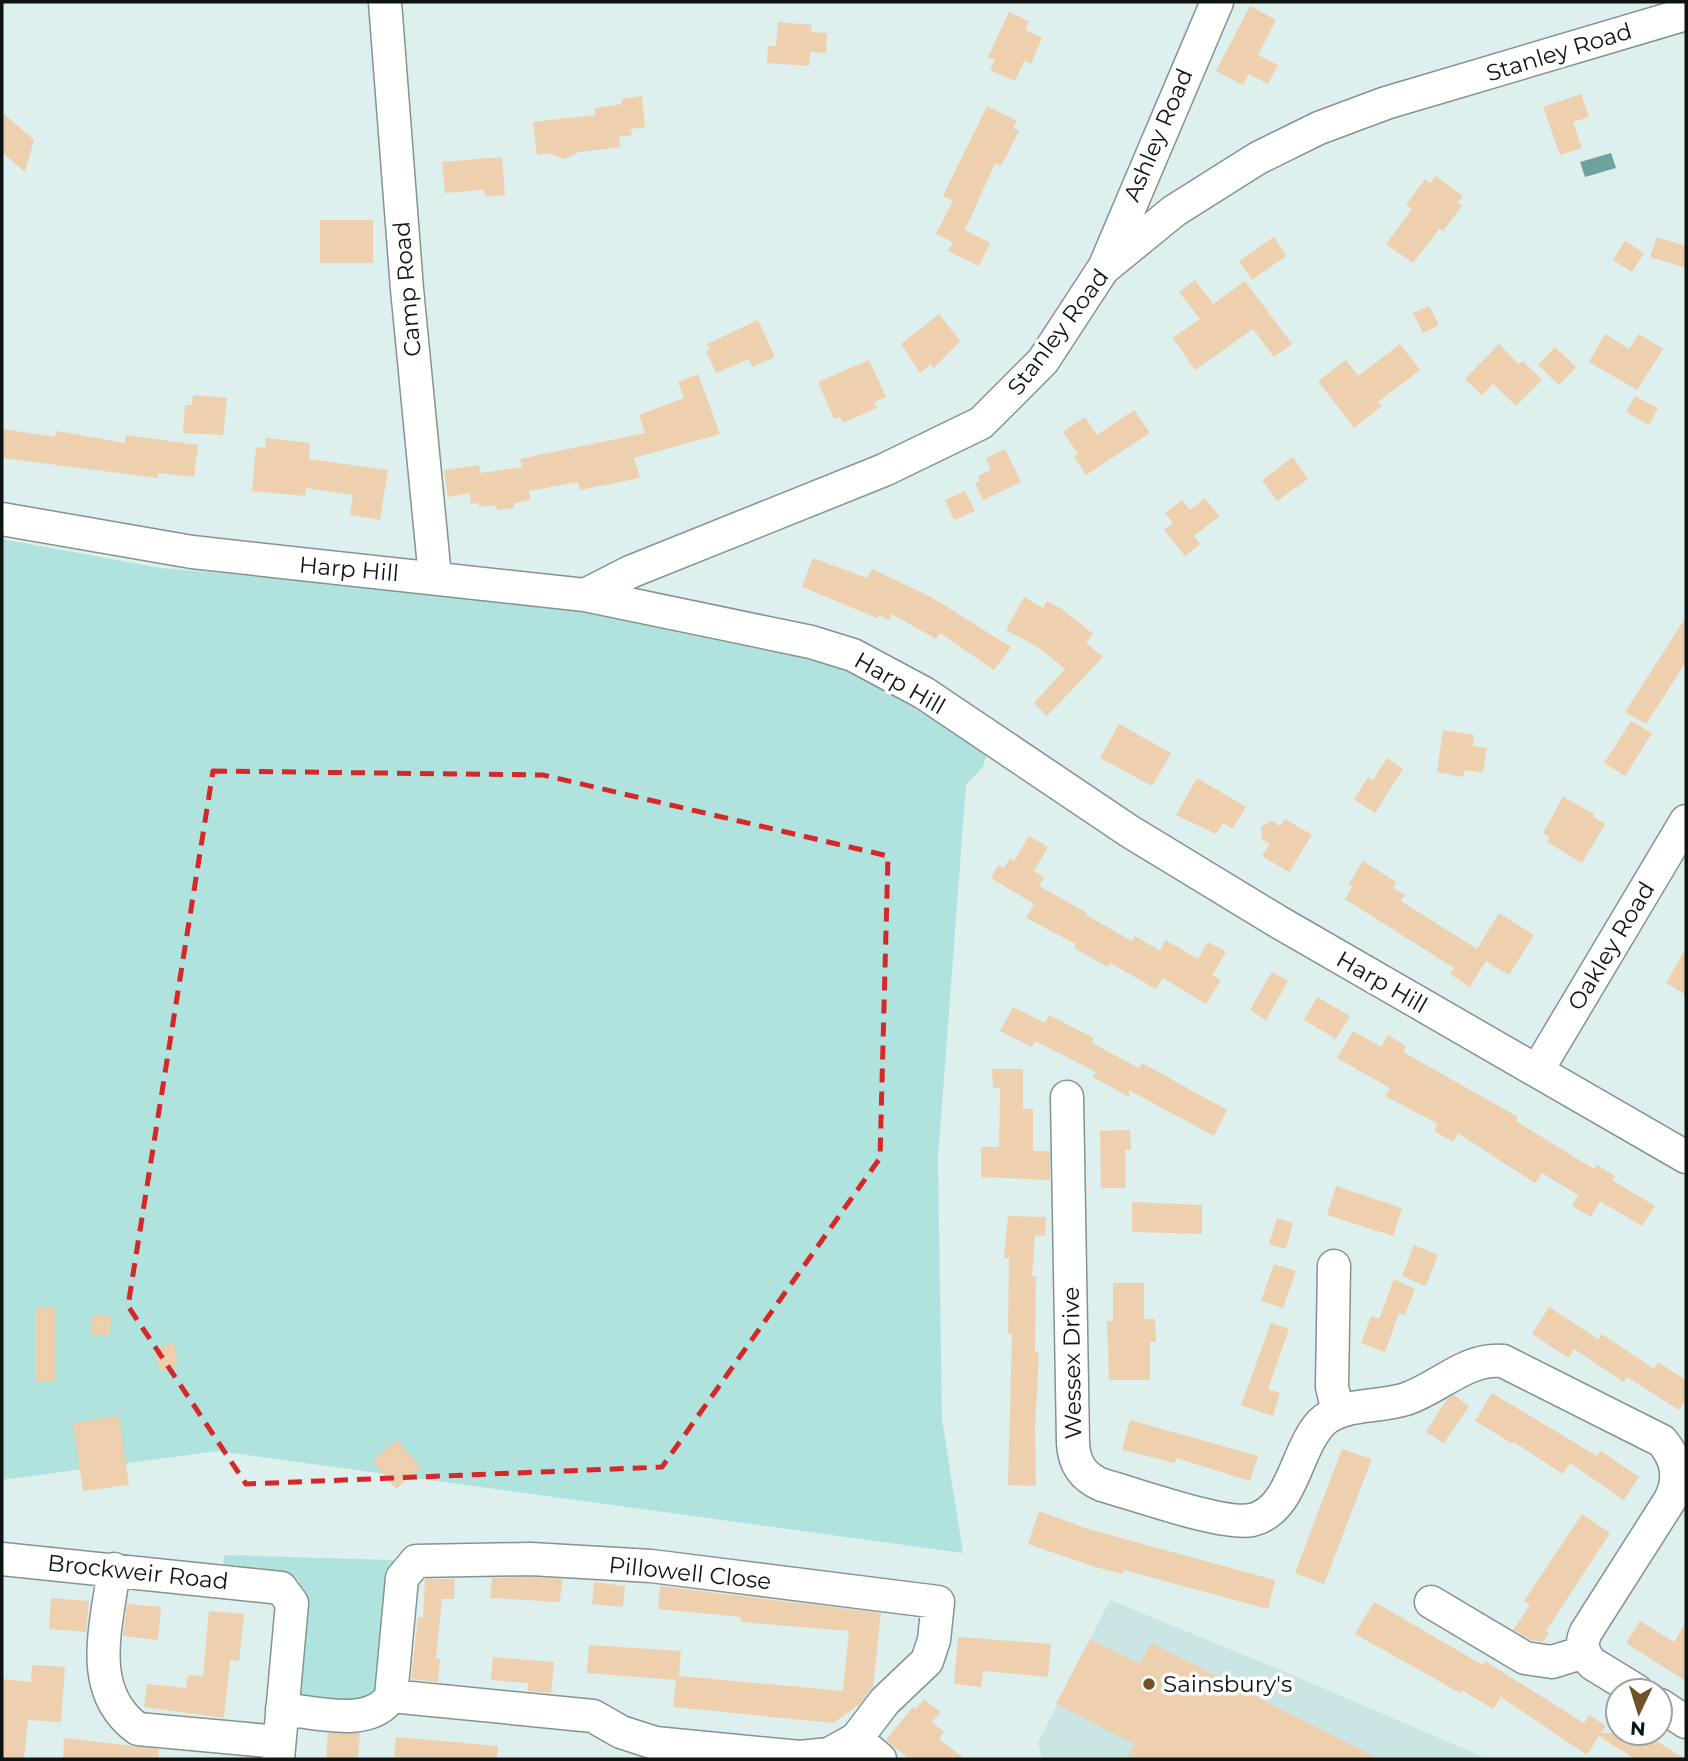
<svg xmlns="http://www.w3.org/2000/svg" width="1688" height="1761" viewBox="0 0 1688 1761" font-family="Montserrat,sans-serif">
  <style>
    .built { fill: #cae5e3 }
    .green { fill: #b0e3de }
    .water { fill: #6da29e }
    .building { fill: #eecfae }
    .lines { fill: none; stroke-linecap: round; stroke-linejoin: round }
    .minor-casing { stroke: #829391; stroke-width: 35 }
    .minor { stroke: #fff; stroke-width: 32 }
    .marked { fill: none; stroke: #d62828; stroke-width: 5; stroke-dasharray: 14 9; stroke-linejoin: round }
    .poi-dot { fill: #725028; stroke: #fff; stroke-width: 2.5 }
    .labels { text-anchor: middle; dominant-baseline: central; stroke-width: 7; stroke-linejoin: round; paint-order: stroke }
    .street-label { font-size: 23px; fill: #0d1413; stroke: #fff }
    .poi-label { font-size: 23px; fill: #0d1413; stroke: #fff; text-anchor: start }
  </style>
  <rect width="100%" height="100%" fill="#def0ee"/>
  <path class="built" d="M1110,1600L1288,1673L1488,1759H1042L1038,1743Z"/>
  <path class="green" d="M2,539L160,568L424,590L555,607L847,667L987,753L983,767L966,785L938,1158L942,1419L963,1553L218,1451L2,1480Z
    M224,1555L393,1560L382,1686L370,1702L304,1697L297,1683L299,1580L223,1569Z"/>
  <path class="water" d="M1611,153L1616,168L1585,177L1580,162Z"/>
  <path class="building" d="M1250,6L1276,20L1258,55L1278,65L1268,84L1249,74L1243,85L1216,71Z
    M1009,12L1029,21L1025,30L1042,38L1031,64L1024,61L1015,81L990,70L995,60L988,57Z
    M778,22L812,25L811,32L827,33L826,53L810,52L809,66L767,63L768,46H776Z
    M1581,94L1589,117L1573,122L1582,148L1560,155L1543,107Z
    M642,96L645,127L631,129L632,135L619,137L620,147L579,152L565,159L547,153L537,155L533,122L595,115V108L622,104V99Z
    M987,106L1017,121L1013,128L1019,131L1001,166L995,163L965,230L990,243L979,266L948,251L953,242L936,234L953,201L943,196Z
    M2,112L34,140L25,172L2,152Z
    M502,157L505,195L485,197L484,190L445,193L442,162Z
    M1436,176L1463,196L1457,203L1462,206L1443,231L1439,229L1413,263L1386,244L1412,209L1406,205L1425,179L1430,183Z
    M320,220H373V263H320Z
    M1274,237L1286,256L1252,280L1239,261Z
    M1657,237L1686,246V268L1650,257Z
    M1625,241L1644,253L1632,272L1613,260Z
    M1195,280L1213,304L1245,281L1292,344L1274,357L1253,329L1195,370L1173,338L1200,319L1179,292Z
    M1429,306L1439,325L1423,333L1413,313Z
    M939,314L960,341L934,368L931,364L920,373L901,344Z
    M758,320L775,357L752,367L749,359L716,373L706,351L710,349L707,344Z
    M1605,334L1629,349L1639,334L1663,349L1637,390L1589,362Z
    M1400,344L1420,370L1378,402L1382,406L1354,428L1318,381L1346,360L1358,376Z
    M1499,344L1519,364L1523,361L1542,380L1516,406L1493,384L1482,395L1465,379Z
    M1555,347L1576,367L1559,385L1538,365Z
    M869,360L886,397L874,402L877,408L843,423L840,417L834,419L818,382Z
    M698,374L720,434L634,458L640,478L580,490L578,482L529,491L530,500L514,503V508L497,510L496,505L479,507V503L471,504L470,493L448,497L444,470L479,465L480,473L522,467L520,459L645,433L639,415L684,398L678,382Z
    M193,395L227,398L223,435L183,433L185,405H192Z
    M1635,396L1658,408L1649,425L1626,412Z
    M1134,410L1150,433L1086,475L1074,456L1078,454L1063,432L1085,417L1097,435Z
    M2,429L55,437L56,431L125,443L126,435L198,445L194,477L158,473V478L2,458Z
    M266,438L310,443L309,459L388,470L380,520L350,515L353,495L306,488L305,496L252,491L256,447L265,448Z
    M1005,449L1021,482L983,500L975,483L980,481L978,476L991,470L986,458Z
    M1293,457L1308,479L1277,501L1262,480Z
    M965,491L975,511L954,520L945,500Z
    M1205,498L1219,516L1194,536L1200,544L1185,556L1164,530L1173,523L1165,513L1182,500L1190,510Z
    M813,558L867,578L872,569L931,597L1011,647L994,670L940,633L936,639L892,614L889,620L879,615L877,618L802,587Z
    M1024,597L1043,608L1047,601L1062,609L1093,634L1086,643L1103,657L1047,716L1034,703L1065,669L1038,647L1006,630Z
    M1686,617V662L1646,724L1625,712Z
    M1631,721L1652,733L1625,776L1604,763Z
    M1119,724L1171,753L1152,786L1100,758Z
    M1443,730L1474,735L1473,746L1487,748L1483,773L1465,770L1463,777L1437,772Z
    M1387,758L1403,769L1375,813L1354,799L1368,777L1373,780Z
    M1197,778L1246,807L1232,829L1223,823L1216,834L1176,815Z
    M1563,797L1594,814L1593,817L1605,824L1582,863L1547,842L1550,837L1543,833Z
    M1285,819L1312,835L1289,872L1262,856L1270,844L1262,839L1261,826L1272,821L1280,826Z
    M1029,836L1048,847L1034,871L1044,877L1039,886L1087,913L1086,915L1132,941L1135,936L1160,951L1165,940L1198,959L1208,942L1226,952L1212,975L1221,980L1206,1004L1163,978L1156,989L1110,963L1108,967L1074,948L1076,944L1026,918L1034,904L991,878L998,865L1004,868L1010,858L1014,861Z
    M1363,861L1396,882L1393,888L1405,895L1401,901L1477,949L1499,913L1534,935L1509,975L1486,961L1470,987L1450,974L1454,968L1345,899L1353,886L1349,884Z
    M1686,948V995L1666,983Z
    M1272,972L1288,981L1266,1020L1250,1010Z
    M1317,997L1350,1016L1336,1039L1304,1020Z
    M1013,1007L1045,1023L1049,1015L1094,1038L1092,1043L1139,1068L1142,1063L1227,1110L1214,1136L1129,1090V1097L1093,1077L1096,1072L1035,1041L1032,1047L1000,1031Z
    M1353,1031L1381,1047L1388,1035L1406,1046L1403,1052L1518,1117L1516,1121L1594,1169L1597,1165L1615,1176L1612,1180L1655,1206L1642,1226L1600,1201L1591,1217L1572,1206L1578,1195L1542,1173L1535,1183L1458,1133L1453,1142L1434,1131L1438,1124L1385,1096L1390,1088L1337,1058Z
    M992,1069H1023V1109H1033V1151H1050V1180L981,1177V1147H999L1000,1088H993Z
    M1130,1130L1131,1150H1125L1126,1188H1101L1100,1131Z
    M1336,1186L1402,1208L1393,1236L1327,1215Z
    M1132,1202L1202,1205V1234L1132,1232Z
    M1008,1216L1046,1217L1045,1236L1035,1235L1032,1276H1036L1035,1352L1039,1353L1035,1427L1036,1486L1008,1485L1012,1334H1008L1009,1258H1004Z
    M1277,1218L1293,1223L1286,1249L1269,1244Z
    M1414,1245L1438,1255L1426,1286L1402,1276Z
    M1274,1264L1296,1271L1283,1308L1261,1301Z
    M1394,1279L1415,1289L1405,1315L1399,1313L1385,1352L1361,1343L1371,1316L1379,1319Z
    M1113,1283H1144V1319H1155L1156,1342H1150V1380H1109L1107,1321H1113Z
    M1549,1307L1598,1339L1602,1334L1654,1369L1658,1362L1686,1380V1399L1679,1410L1627,1377L1624,1382L1574,1349L1569,1358L1532,1334Z
    M35,1308H56L55,1382L35,1381Z
    M92,1315L111,1316L110,1336L91,1335Z
    M1271,1323L1289,1329L1268,1389L1280,1393L1273,1416L1241,1405Z
    M174,1343L178,1366L159,1370L154,1348Z
    M1492,1393L1597,1456L1601,1451L1639,1477L1624,1500L1570,1463L1563,1474L1514,1442L1513,1444L1475,1421Z
    M1454,1395L1469,1406L1444,1443L1426,1432L1447,1399Z
    M119,1416L129,1485L83,1491L73,1423Z
    M1130,1420L1258,1456L1250,1481L1176,1458L1175,1463L1122,1450Z
    M397,1440L421,1468L396,1489L372,1461Z
    M1342,1449L1372,1459L1324,1584L1295,1573Z
    M1039,1511L1088,1529L1275,1580L1268,1609L1124,1570L1123,1574L1095,1567L1028,1544Z
    M1582,1514L1610,1533L1546,1631L1549,1633L1543,1642L1531,1640L1513,1630L1530,1605L1524,1601Z
    M532,1577L562,1579L560,1602L490,1598L492,1578Z
    M425,1579H455L454,1599H442L436,1658L440,1659L438,1682L411,1679L418,1617L423,1618Z
    M594,1582L625,1586L623,1607L592,1604Z
    M660,1586L881,1613L873,1687L860,1704L833,1723L673,1707L676,1680L587,1673L589,1645L681,1651L679,1676L843,1691L849,1631L741,1622V1617L658,1609Z
    M51,1598L89,1601L86,1632L49,1629Z
    M1374,1602L1483,1665L1485,1661L1584,1723L1589,1715L1606,1726L1601,1733H1644L1685,1759H1635L1599,1736L1587,1755L1501,1697L1493,1709L1462,1690L1460,1693L1355,1634Z
    M127,1604L161,1607L158,1640L123,1636Z
    M209,1611L244,1614L239,1661L230,1660L224,1718L144,1707L147,1684L186,1688L188,1675L203,1676Z
    M1640,1621L1674,1642L1686,1622V1681L1626,1643Z
    M958,1637L1051,1644L1048,1677L983,1671L981,1687L954,1684Z
    M1090,1639L1140,1664L1151,1643L1379,1759H1127L1135,1744L1056,1704Z
    M493,1657L554,1662L551,1693L528,1691V1683L491,1680Z
    M32,1665L65,1667L61,1722L28,1720L24,1759H2V1679L31,1682Z
    M924,1699L940,1712L932,1722L944,1732L939,1739L965,1759H909L886,1740L913,1707L916,1709Z
    M328,1733H360L358,1759H326Z
    M396,1737L498,1746L497,1759H394Z
    M64,1738L159,1749V1759H63Z"/>
  <g class="lines">
    <defs>
      <path id="minor" d="M385,2L407,289L435,577
        M1104,268L1217,2
        M2,519L192,552L585,595L811,642L853,655L924,693L1129,831L1277,921L1686,1157
        M585,595L630,572L884,470L981,423L1043,361L1103,269L1174,211L1258,158L1319,128L1386,103L1686,14
        M1537,1071L1686,821
        M1067,1097L1073,1443C1074,1464 1083,1477 1102,1485C1135,1494 1223,1526 1252,1520C1293,1510 1295,1451 1321,1423C1341,1402 1380,1408 1406,1399C1439,1388 1467,1357 1503,1361L1662,1441C1677,1459 1681,1478 1670,1500L1586,1632C1580,1644 1583,1655 1593,1664L1637,1691
        M1334,1266L1332,1387L1338,1412
        M2,1559L281,1588L292,1603L278,1759
        M114,1569C107,1625 85,1691 138,1729L279,1742
        M1431,1602L1525,1658L1552,1662L1584,1652
        M391,1696L402,1578L416,1561L531,1559L651,1566L938,1602L934,1640L927,1661L885,1701L856,1739
        M1660,1705L1686,1722
        M282,1709C315,1712 371,1729 391,1696L593,1716L621,1732L655,1743L800,1757L829,1754L856,1739L880,1759"/>
    </defs>
    <use href="#minor" class="minor-casing"/>
    <use href="#minor" class="minor"/>
  </g>
  <path class="marked" d="M213,771L543,775L888,856L880,1158L662,1467L246,1484L128,1306Z"/>
  <circle class="poi-dot" cx="1149" cy="1684" r="7"/>
  <g class="labels">
    <g class="street-label">
      <text transform="translate(1559 52) rotate(-17)">Stanley Road</text>
      <text transform="translate(1158 135) rotate(-67)">Ashley Road</text>
      <text transform="translate(407 289) rotate(-95)">Camp Road</text>
      <text transform="translate(1058 332) rotate(-53)">Stanley Road</text>
      <text transform="translate(349 569) rotate(5)">Harp Hill</text>
      <text transform="translate(900 683) rotate(30)">Harp Hill</text>
      <text transform="translate(1611 946) rotate(-59)">Oakley Road</text>
      <text transform="translate(1382 982) rotate(30)">Harp Hill</text>
      <text transform="translate(1072 1363) rotate(-91)">Wessex Drive</text>
      <text transform="translate(138 1572) rotate(6)">Brockweir Road</text>
      <text transform="translate(690 1573) rotate(6)">Pillowell Close</text>
    </g>
    <g class="poi-label">
      <text x="1163" y="1684">Sainsbury's</text>
    </g>
  </g>
  <rect width="1688" height="1761" fill="none" stroke="#0d1413" stroke-width="7"/>
  <g transform="translate(1639 1712) rotate(184)"><circle r="33" fill="#ffffff" stroke="#9ea1a1" stroke-width="2"/>
  <path d="M0-5L12 26L0 18L-12 26Z" fill="#725028"/>
  <text y="-10" font-size="19" font-weight="bold" text-anchor="middle" fill="#0d1413">N</text>
  </g>
</svg>
